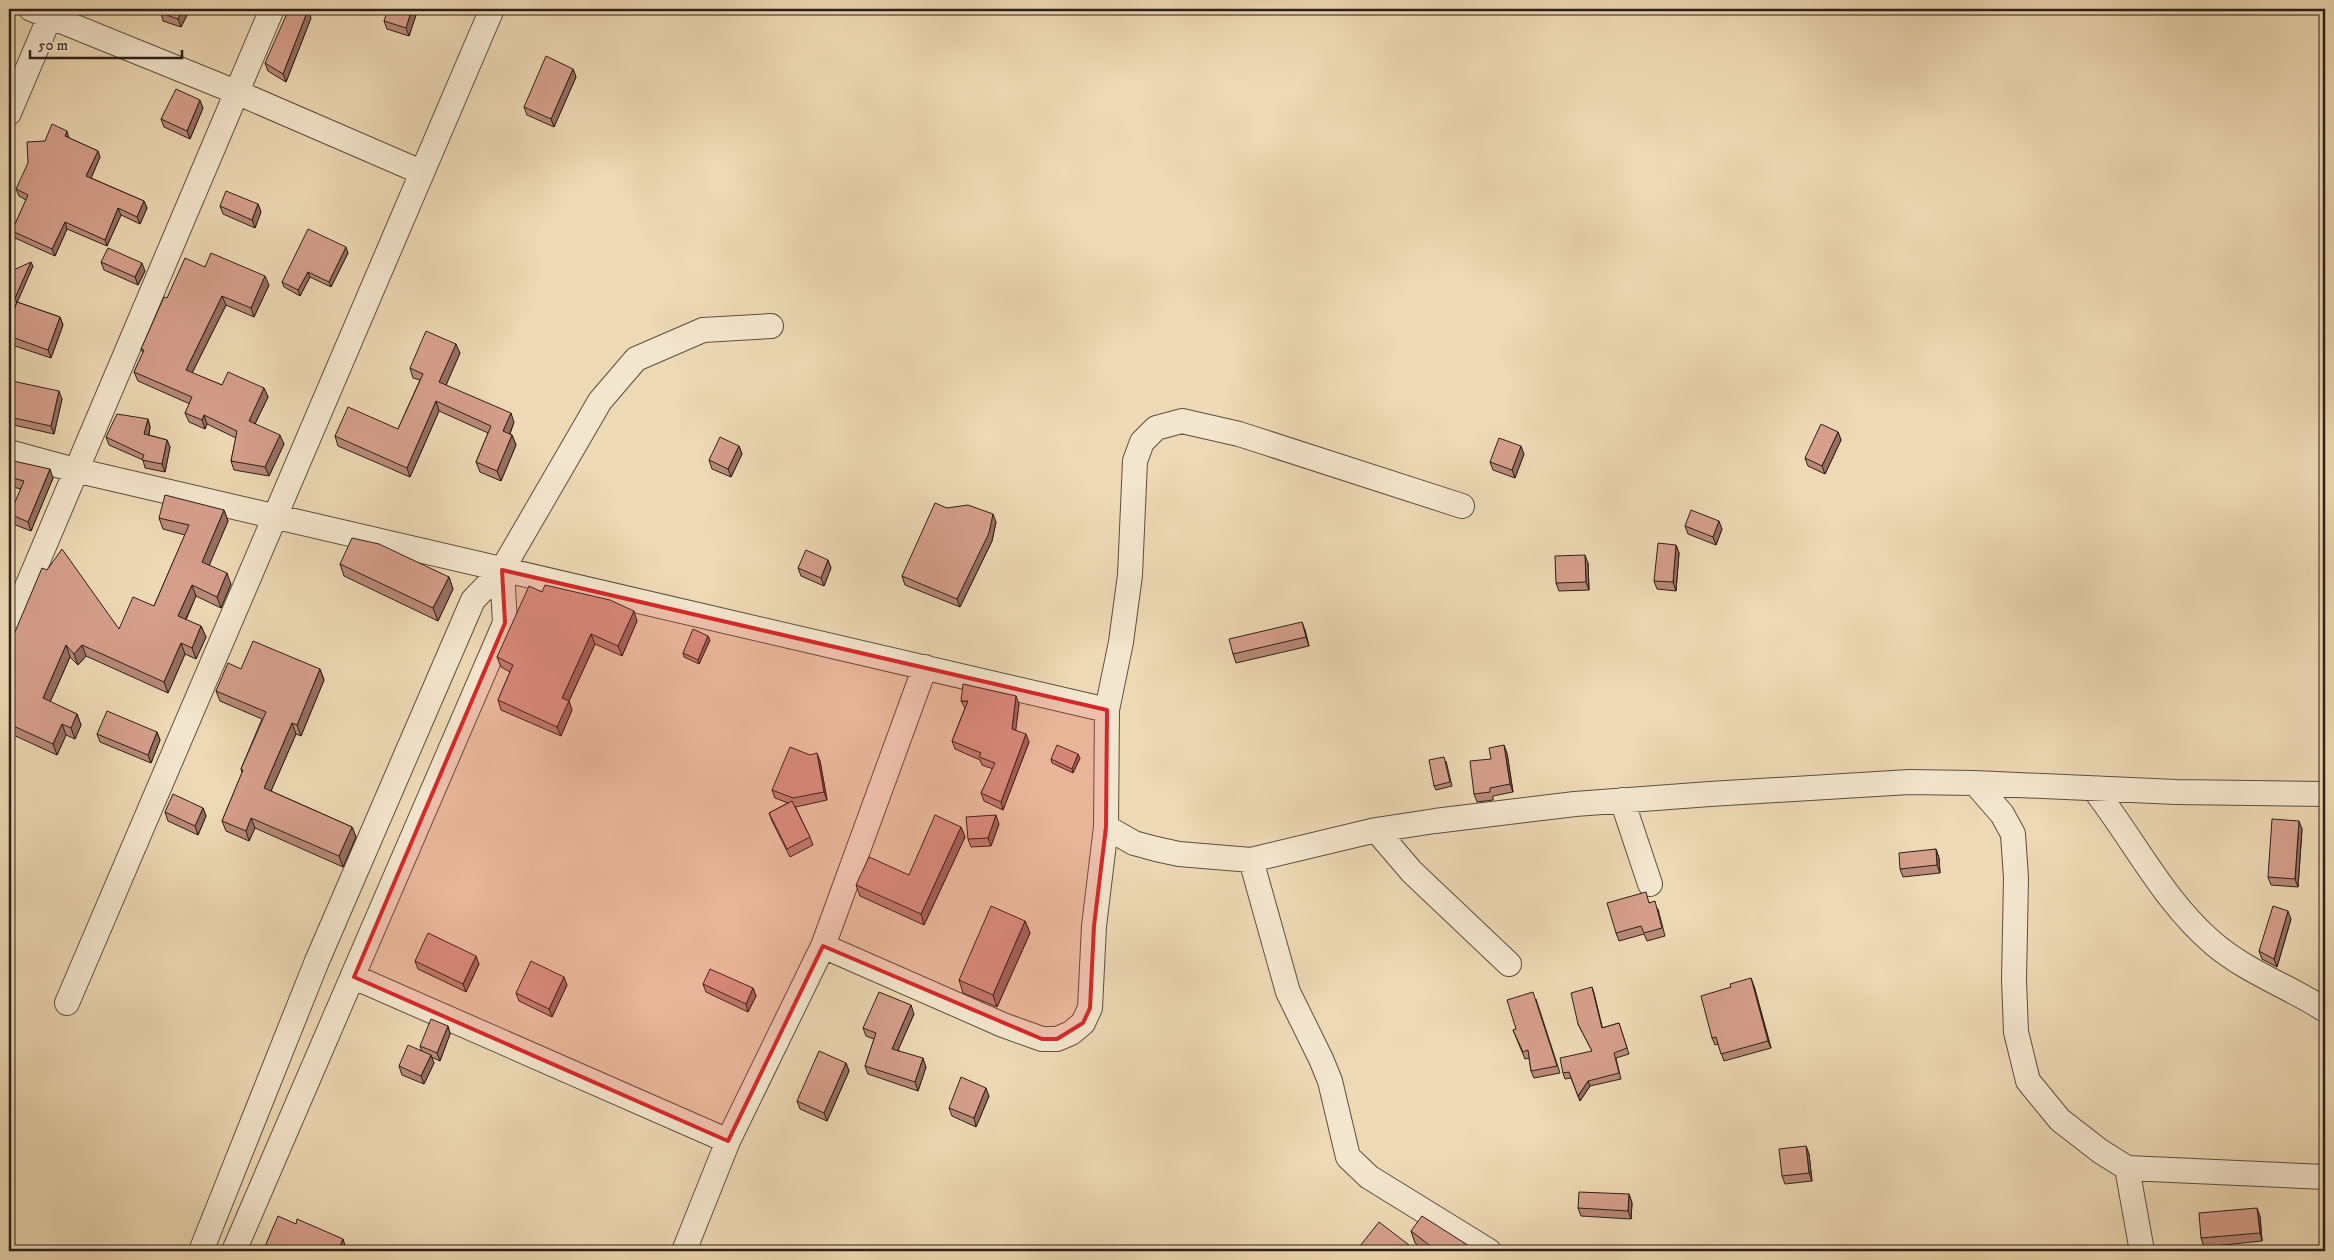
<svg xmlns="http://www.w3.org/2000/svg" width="2334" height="1260" viewBox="0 0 2334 1260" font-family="'IM FELL DW Pica',serif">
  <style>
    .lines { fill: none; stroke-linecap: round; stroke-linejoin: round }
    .minor-casing { stroke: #5c4e3e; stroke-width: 26 }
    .minor { stroke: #f3e6ce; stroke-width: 24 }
    .wall { fill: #b88978; stroke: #2c1f17 }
    .shaded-wall { fill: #966f62; stroke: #2c1f17 }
    .building { fill: #d69f8c; stroke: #2c1f17 }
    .marked { fill: #d62828; fill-opacity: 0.2; stroke: #d62828; stroke-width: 4; stroke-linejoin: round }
  </style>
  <rect width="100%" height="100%" fill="#edd9b4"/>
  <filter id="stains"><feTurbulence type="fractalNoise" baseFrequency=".004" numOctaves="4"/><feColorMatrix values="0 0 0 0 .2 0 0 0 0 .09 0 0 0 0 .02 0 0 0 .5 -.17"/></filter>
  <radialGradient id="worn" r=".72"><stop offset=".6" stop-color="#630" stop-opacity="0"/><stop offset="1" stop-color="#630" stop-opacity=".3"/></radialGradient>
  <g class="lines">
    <defs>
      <path id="minor" d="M31,9L236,92L421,172
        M9,113L53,9
        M9,452L75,470L1107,710
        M9,629L272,9
        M1975,783L2002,814L2013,834L2016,878L2014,980L2016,1032L2028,1081L2060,1120L2100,1151L2127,1168L2142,1251
        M2094,789C2134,840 2164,902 2214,944C2247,972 2290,987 2325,1010
        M1622,800L1650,884
        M1106,827L1134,843L1156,849L1179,854L1251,860L1376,830L1435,821L1575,804L1710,794L1909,782L1975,783L2176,792L2325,794
        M1376,830L1412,872L1509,964
        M1251,860L1288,992L1321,1059L1330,1081L1348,1157L1369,1177L1489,1251
        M823,946L1003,1025L1042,1039H1057L1071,1033L1083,1023L1090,1008L1094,926L1106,827L1107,710L1121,642L1130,575L1135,461L1142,442L1156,428L1182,421L1239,434L1462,506
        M354,977L728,1141
        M67,1003L492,9
        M2127,1168L2325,1177
        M201,1251L317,961L473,600L502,570L600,401L636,359L703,330L771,326
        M234,1251L505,623L502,570
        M684,1251L728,1141L823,946L925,667"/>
    </defs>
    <use href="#minor" class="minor-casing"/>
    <use href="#minor" class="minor"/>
  </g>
  <path class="wall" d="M190,9L181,27L163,21L161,13Z
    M418,9L409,36L387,29L384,21Z
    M311,18L286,82L268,71L265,63Z
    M573,69L576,77L554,127L527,115L524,107Z
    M203,108L190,139L164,127L161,119Z
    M69,138L98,151L100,157L91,178L144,201L147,208L140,224L121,215L107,246L67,229L55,256L15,238L12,231L26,200L19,196L16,189L45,141Z
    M258,204L261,212L255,228L223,214L220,206Z
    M348,253L331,287L310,277L300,296L284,287L282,282Z
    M101,262L145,271L138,285L104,270Z
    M33,266L17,302L60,317L63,325L51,358L9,344V324L17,302L9,285Z
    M205,267L269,285L254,317L226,305L192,373L222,385L264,388L268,397L255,424L284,444L269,476L234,470L231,461L236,438L207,424L205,429L189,422L185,413L190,404L138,381L134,372L143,353L141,349L167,298Z
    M460,353L446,385L514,422L510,434L512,435L516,445L501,481L480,472L476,462L488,433L439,411L410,477L338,446L335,436L398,429L420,380L413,378L410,368Z
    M9,398L62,399L54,434L9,424Z
    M148,419L150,427L149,435L167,440L170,447L165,472L145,468L143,460L109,445L106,437Z
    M1838,432L1841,440L1825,474L1808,466L1805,458Z
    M739,446L742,454L731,477L712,469L709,460Z
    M1524,454L1515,478L1493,470L1490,462Z
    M9,460L53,478L31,531L13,524L10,514L21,489L9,486Z
    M947,508L996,522L992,541L960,607L905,585L902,576Z
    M224,510L228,521L209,565L231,584L221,608L196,596L186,620L201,626L206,637L196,659L185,654L168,693L86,656L78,665L70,657L50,702L77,714L81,725L75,739L66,735L57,755L9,733V646L119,629L154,606L185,535L163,529L159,518Z
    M1685,526L1722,529L1716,545L1688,534Z
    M1676,545L1679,553L1676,591L1657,589L1654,581Z
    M828,560L831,568L824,586L801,576L798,568Z
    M1588,563L1589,590L1559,591L1556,583Z
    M340,564L449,577L453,589L438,621L344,576Z
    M542,592L637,621L622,656L595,644L569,701L572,710L561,736L501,710L498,700L510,672L501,667L497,657Z
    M1305,630L1309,646L1236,663L1233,654Z
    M710,640L699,664L684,657L683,653Z
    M241,669H320L324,680L301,736L296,734L271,791L352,827L356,837L343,867L255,828L249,841L226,831L222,821L242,773L241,769L262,719L220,701L216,691Z
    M961,701L1019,704L1015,731L1029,742L1003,810L984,801L981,793L993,769L982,765L980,760L955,749L952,741L965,708Z
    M157,732L160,740L151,763L100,742L97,734Z
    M1507,753L1513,792L1493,796V800L1477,802L1474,794L1491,759Z
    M1080,758L1073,773L1052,763L1051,759Z
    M820,761L827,800L796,807L795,806L810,837L813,845L790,857L772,821L769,813L788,803L775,798L772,790Z
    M1446,761L1452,786L1436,790L1434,786Z
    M203,808L206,816L198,835L168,821L165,812Z
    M999,824L991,846L971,847L968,839Z
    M961,827L965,837L924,925L860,896L856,885L909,875Z
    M2302,829L2298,887L2271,885L2268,877Z
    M1936,849L1939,858L1940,873L1903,877L1900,869Z
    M1650,902L1658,909L1665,936L1647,941L1644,934L1619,941L1616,933Z
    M2291,919L2277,967L2262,959L2259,951Z
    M1025,921L1030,933L997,1007L963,993L959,980Z
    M415,961L479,964L466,992L418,969Z
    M703,984L753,988L756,996L748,1012L706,992Z
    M567,985L552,1017L519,1001L516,993Z
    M1754,986L1771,1048L1724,1061L1718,1044L1715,1045L1712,1038Z
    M1592,987L1602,1028L1619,1023L1629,1054L1616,1058L1621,1079L1590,1086L1580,1101L1571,1078L1565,1079L1563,1073L1592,1051L1578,1024Z
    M1536,999L1560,1073L1534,1078L1531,1071L1529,1058L1525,1059L1513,1030L1516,1029Z
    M914,1014L898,1050L926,1067L918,1091L868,1074L865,1066L874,1039L866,1036L863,1028Z
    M448,1026L450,1034L440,1061L431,1057L434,1063L424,1084L402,1075L399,1066L422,1052L420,1046Z
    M846,1063L849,1071L827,1121L800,1109L797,1101Z
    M989,1096L976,1127L952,1116L949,1108Z
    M1806,1146L1809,1154L1812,1181L1785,1184L1782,1176Z
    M1629,1194L1632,1203L1631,1219L1581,1216L1578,1208Z
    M2260,1216L2262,1241L2204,1247L2201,1238Z
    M1411,1231L1477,1251H1485H1426L1415,1243Z"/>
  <path class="shaded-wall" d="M183,9H190L181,27L178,19Z
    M412,9H418L409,36L406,28Z
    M308,10L311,18L286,82L283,74Z
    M573,69L576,77L554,127L551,119Z
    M200,100L203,108L190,139L187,131Z
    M67,131L69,138L65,136Z
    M98,151L100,157L89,183L86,176Z
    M144,201L147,208L140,224L137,217Z
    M258,204L261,212L255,228L252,220Z
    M118,208L121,215L107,246L105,240Z
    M65,222L67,229L55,256L52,249Z
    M346,247L348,253L331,287L329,282Z
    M31,262L33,266L17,303L15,298Z
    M142,263L145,271L138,285L135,277Z
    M308,272L310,277L300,296L298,290Z
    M265,276L269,285L254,317L251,308Z
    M222,296L226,305L189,379L186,370Z
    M60,317L63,325L51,358L48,350Z
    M456,344L460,353L443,392L439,382Z
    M264,388L268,397L252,430L249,421Z
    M59,391L62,399L54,434L51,426Z
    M436,401L439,411L410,477L407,468Z
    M511,413L514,422L507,441L503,431Z
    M204,415L207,424L205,429L202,420Z
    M148,419L150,427L147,442L144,434Z
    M1838,432L1841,440L1825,474L1822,466Z
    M280,435L284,444L269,476L265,467Z
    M512,435L516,445L501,481L497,471Z
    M167,440L170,447L165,472L162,464Z
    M739,446L742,454L731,477L728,469Z
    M1521,446L1524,454L1515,478L1512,470Z
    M50,469L53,478L31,531L28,522Z
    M224,510L228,521L206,573L202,562Z
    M993,514L996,522L992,541L960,607L957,599Z
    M1719,521L1722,529L1716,545L1713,537Z
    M1676,545L1679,553L1676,591L1673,582Z
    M1585,555L1588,563L1589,590L1586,582Z
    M828,560L831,568L824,586L821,578Z
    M227,573L231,584L221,608L217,597Z
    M449,577L453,589L438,621L433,608Z
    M192,585L196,596L182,627L178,616Z
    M634,611L637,621L622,656L618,646Z
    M1302,622L1305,630L1309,646L1306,637Z
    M201,626L206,637L196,659L192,648Z
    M591,634L595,644L569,701L572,710L561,736L557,727L562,698Z
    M708,636L710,640L699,664L698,660Z
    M181,643L185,654L168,693L164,682Z
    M66,645L70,657L47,709L43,698Z
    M82,645L86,656L78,665L74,654Z
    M320,669L324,680L301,736L297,725Z
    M1016,696L1019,704L1015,737L1012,729Z
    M77,714L81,725L75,739L71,728Z
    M292,723L296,734L268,798L264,788Z
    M62,724L66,735L57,755L53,744Z
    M157,732L160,740L151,763L148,755Z
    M1026,734L1029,742L1003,810L1001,802Z
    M1504,745L1507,753L1513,792L1510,784Z
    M817,753L820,761L827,800L824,792Z
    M1078,754L1080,758L1073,773L1072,769Z
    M203,808L206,816L198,835L195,826Z
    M996,815L999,824L991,846L988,838Z
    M251,818L255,828L249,841L246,831Z
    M2299,821L2302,829L2298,887L2295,879Z
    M352,827L356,837L343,867L339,856Z
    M961,827L965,837L924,925L921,914Z
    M1936,849L1939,858L1940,873L1937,865Z
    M2288,911L2291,919L2277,967L2274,959Z
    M1025,921L1030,933L997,1007L993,995Z
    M476,956L479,964L466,992L463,984Z
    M564,977L567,985L552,1017L549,1009Z
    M1751,978L1754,986L1771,1048L1768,1041Z
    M1592,987L1594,993L1604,1034L1602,1028Z
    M753,988L756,996L748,1012L746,1004Z
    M911,1005L914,1014L895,1057L892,1049Z
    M448,1026L450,1034L440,1061L437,1053Z
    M431,1055L434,1063L424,1084L421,1076Z
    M923,1058L926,1067L918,1091L915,1082Z
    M846,1063L849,1071L827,1121L824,1113Z
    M1588,1081L1590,1086L1580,1101L1578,1096Z
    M986,1088L989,1096L976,1127L974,1118Z
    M1806,1146L1809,1154L1812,1181L1809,1173Z
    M1629,1194L1632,1203L1631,1219L1628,1211Z
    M2257,1208L2260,1216L2262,1241L2260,1233Z
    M343,1239L347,1251H338Z
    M1409,1245L1411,1251H1404Z"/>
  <path class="building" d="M162,9H183L178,19L161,13Z
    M289,9H306L308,10L283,74L265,63Z
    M388,9H412L406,28L384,21Z
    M546,56L573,69L551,119L524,107Z
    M176,89L200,100L187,131L161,119Z
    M52,124L67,131L65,136L98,151L86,176L144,201L137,217L118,208L105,240L65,222L52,249L12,231L28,195L16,189L28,163L27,142L45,141Z
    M226,191L258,204L252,220L220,206Z
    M308,229L346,247L329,282L308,272L298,290L282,282Z
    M108,248L142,263L135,277L101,262Z
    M211,253L265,276L251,308L222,296L186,370L222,385L228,372L264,388L249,421L280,435L265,467L231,461L237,431L204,415L202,420L185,413L192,397L134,372L144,350L141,349L164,297L167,298L185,258L205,267Z
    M31,262L15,298L9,284V272Z
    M17,302L60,317L48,350L9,336V324Z
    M426,331L456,344L439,382L511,413L503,431L512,435L497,471L476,462L491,426L436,401L407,468L335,436L348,407L398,429L423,374L410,368Z
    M12,381L59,391L51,426L9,417V398Z
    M117,414L148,419L144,434L167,440L162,464L142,460L144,455L106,437Z
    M1821,424L1838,432L1822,466L1805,458Z
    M720,437L739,446L728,469L709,460Z
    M1499,438L1521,446L1512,470L1490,462Z
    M9,460L50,469L28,522L10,514L24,481L9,477Z
    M165,495L224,510L202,562L227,573L217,597L192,585L178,616L201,626L192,648L181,643L164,682L82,645L74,654L66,645L43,698L77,714L71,728L62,724L53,744L9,724V646L42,568L47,570L62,549L119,629L133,597L154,606L189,525L159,518Z
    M935,503L947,508L968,505L993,514L989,533L957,599L902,576Z
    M1691,510L1719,521L1713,537L1685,526Z
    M352,538L379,544L449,577L433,608L340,564Z
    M1658,543L1676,545L1673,582L1654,581Z
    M806,550L828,560L821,578L798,568Z
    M1585,555L1586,582L1556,583L1555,556Z
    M545,585L610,600L634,611L618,646L591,634L562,698L569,701L557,727L498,700L513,665L497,657L529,586L542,592Z
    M1302,622L1306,637L1233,654L1229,639Z
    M693,629L708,636L698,660L683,653Z
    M253,641L320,669L297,725L292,723L264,788L352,827L339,856L251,818L246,831L222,821L243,770L241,769L266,712L216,691L228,663L241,669Z
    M963,684L1016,696L1012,729L1026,734L1001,802L981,793L995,763L979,757L981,753L952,741L968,701H961Z
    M107,711L157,732L148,755L97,734Z
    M1057,745L1078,754L1072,769L1051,759Z
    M1504,745L1510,784L1490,788V792L1474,794L1470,761L1491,759L1489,748Z
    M790,747L810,755L817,753L824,792L793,798L772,790Z
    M1444,757L1450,782L1434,786L1429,760Z
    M173,794L203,808L195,826L165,812Z
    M792,801L810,837L787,849L769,813Z
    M935,815L961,827L921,914L856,885L869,857L909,875Z
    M996,815L988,838L968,839L966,817Z
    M2272,819L2299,821L2295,879L2268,877Z
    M1936,849L1937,865L1900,869L1899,853Z
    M1646,892L1649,903L1655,901L1662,928L1644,933L1641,926L1616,933L1607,903Z
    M991,906L1025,921L993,995L959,980Z
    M2273,906L2288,911L2274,959L2259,951Z
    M428,933L476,956L463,984L415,961Z
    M531,961L564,977L549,1009L516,993Z
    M710,969L753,988L746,1004L703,984Z
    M1751,978L1768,1041L1721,1054L1716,1037L1712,1038L1701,996L1731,987L1730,984Z
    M1592,987L1602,1028L1619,1023L1627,1048L1614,1053L1619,1073L1588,1081L1578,1096L1569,1072L1563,1073L1560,1058L1592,1051L1578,1024L1571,993Z
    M879,992L911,1005L892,1049L923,1058L915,1082L865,1066L876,1033L863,1028Z
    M1533,992L1557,1066L1531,1071L1528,1050L1523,1052L1513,1030L1516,1029L1507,1000Z
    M431,1019L448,1026L437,1053L420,1046Z
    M408,1045L431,1055L421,1076L399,1066Z
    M819,1051L846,1063L824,1113L797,1101Z
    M961,1077L986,1088L974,1118L949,1108Z
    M1806,1146L1809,1173L1782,1176L1779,1149Z
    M1579,1192L1629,1194L1628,1211L1578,1208Z
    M2257,1208L2260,1233L2201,1238L2199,1213Z
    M278,1216L296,1224L297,1219L343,1239L338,1251H263Z
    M1422,1216L1477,1251H1485H1437L1411,1231Z
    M1379,1222L1409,1245L1404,1251H1356Z"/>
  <path class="marked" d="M502,570L1107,710L1106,827L1094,926L1090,1008L1083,1023L1057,1039H1042L823,946L728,1141L354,977L505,623Z"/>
  <rect width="2334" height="1260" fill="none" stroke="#edd9b4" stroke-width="30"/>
  <rect x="10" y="10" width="2314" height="1240" fill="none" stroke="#2c1f17" stroke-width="2.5"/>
  <rect x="15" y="15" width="2304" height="1230" fill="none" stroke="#2c1f17"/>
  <path d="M30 50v8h152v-8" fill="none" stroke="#2c1f17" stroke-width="2.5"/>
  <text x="38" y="50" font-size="15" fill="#2c1f17" stroke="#f3e6ce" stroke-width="4" paint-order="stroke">50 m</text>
  <rect width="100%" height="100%" filter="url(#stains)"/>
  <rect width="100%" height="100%" fill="url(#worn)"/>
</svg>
